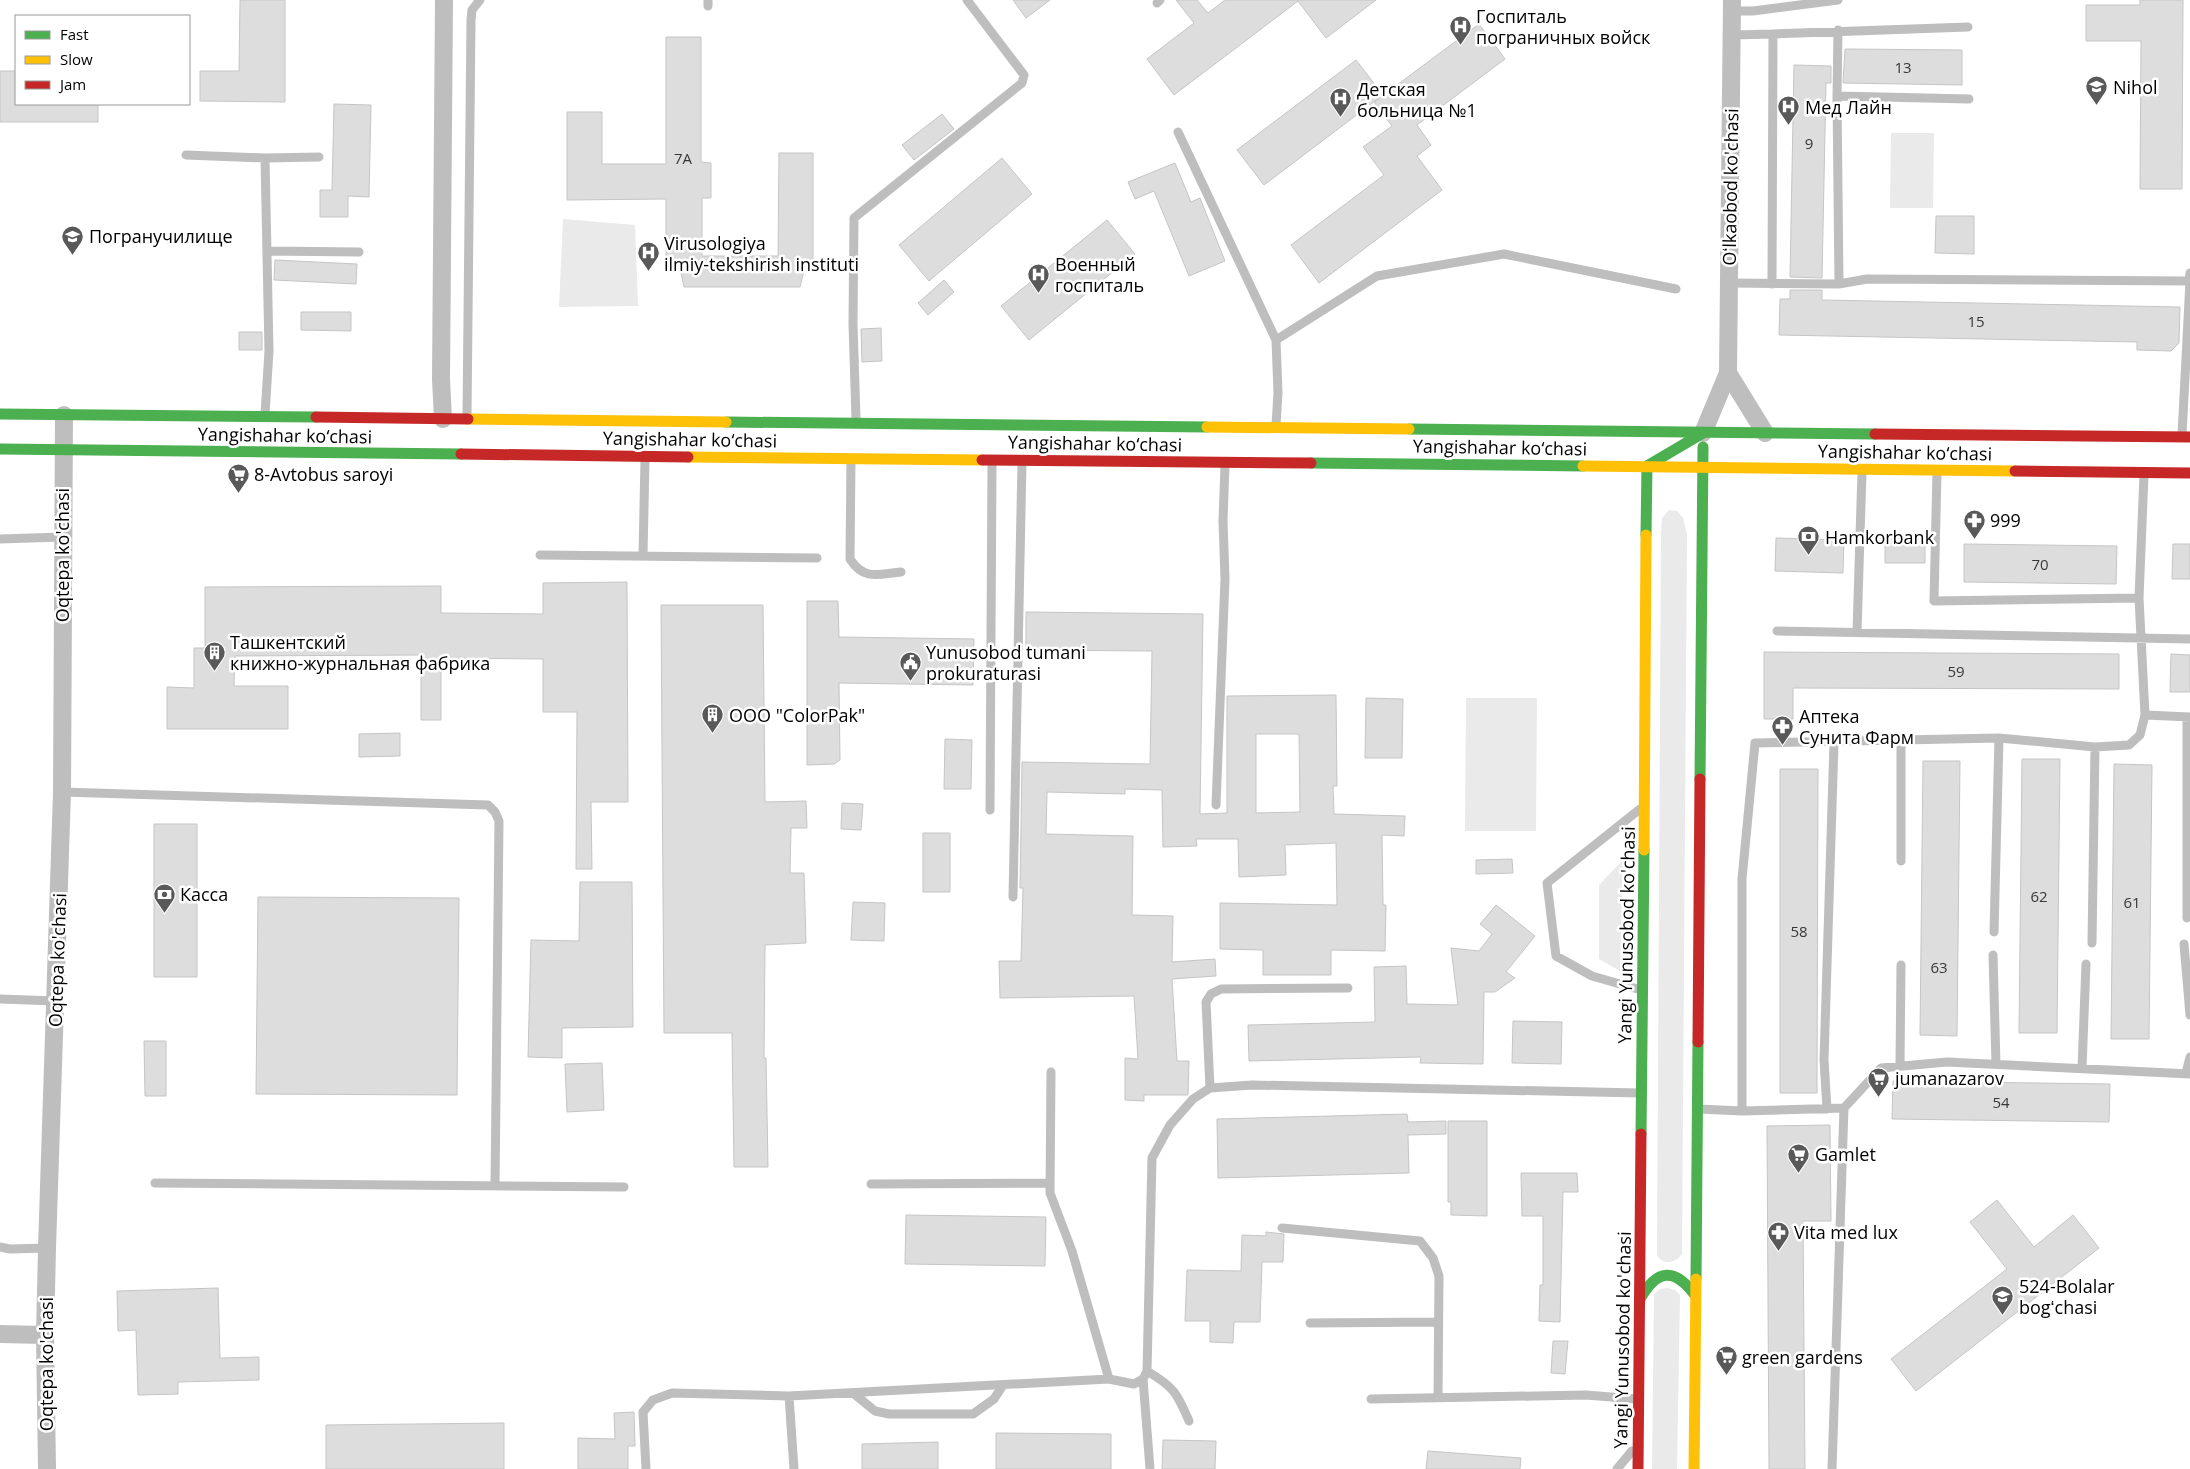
<svg xmlns="http://www.w3.org/2000/svg" width="2190" height="1469" viewBox="0 0 2190 1469" font-family="'Open Sans',sans-serif">
  <style>
    .green { fill: #eaeaea }
    .building { fill: #ddd; stroke: #c5c5c5; fill-rule: evenodd }
    .lines { fill: none; stroke-linecap: round; stroke-linejoin: round }
    .lane { stroke: #bebebe; stroke-width: 9 }
    .street { stroke: #bebebe; stroke-width: 18 }
    .fast { stroke: #4caf50; stroke-width: 11 }
    .slow { stroke: #ffc107; stroke-width: 11 }
    .jam { stroke: #c62828; stroke-width: 11 }
    .labels { text-anchor: middle; dominant-baseline: central; stroke-width: 5; stroke-linejoin: round; paint-order: stroke }
    .number-label { font-size: 15px; fill: #373737 }
    .poi-label { font-size: 18px; fill: #000; stroke: #fff; text-anchor: start }
    .street-label { font-size: 18px; fill: #000; stroke: #fff }
  </style>
  <rect width="100%" height="100%" fill="#fff"/>
  <path class="green" d="M1891,133H1934L1933,208H1890Z
    M563,219L635,225L638,306L559,307Z
    M1669,510L1677,511L1683,518L1687,534L1682,1254C1676,1263 1663,1266 1657,1255L1661,534L1662,518Z
    M1466,698H1537L1536,831H1465Z
    M1623,860L1620,971L1599,959V885Z
    M1668,1288L1675,1290L1680,1295L1677,1469H1652L1654,1294L1660,1289Z"/>
  <path class="building" d="M240,0H285V102L200,101V71H239Z
    M1013,0H1050L1026,18Z
    M1176,0H1197L1208,13L1225,0H1376L1326,38L1298,1L1174,95L1147,59L1194,23Z
    M2140,0H2183L2182,189H2140L2141,41H2086V5H2140Z
    M1479,24L1505,59L1417,125L1431,145L1417,156L1442,190L1319,283L1291,245L1384,175L1363,147L1392,126L1374,102Z
    M666,37H701V162L711,163V198H702V256H778L779,153H813V263L804,271L800,287H684L681,273L666,265V199L567,200V112H602V164H666Z
    M1845,49L1962,50V85L1843,83Z
    M1356,60L1383,95L1264,185L1237,150Z
    M1794,65L1831,66V83H1826L1822,278L1790,277Z
    M0,71H16V104H98V122H0Z
    M334,104L371,105L369,197L348,196V217H320V190H332Z
    M942,114L954,129L914,160L902,145Z
    M1002,158L1032,194L929,281L899,245Z
    M1175,163L1191,202L1200,198L1225,261L1189,276L1154,191L1135,199L1128,182Z
    M1936,216H1974V254L1935,253Z
    M1107,220L1135,254L1029,340L1001,306Z
    M275,260L357,264L356,284L274,280Z
    M944,280L954,292L928,315L918,303Z
    M1790,290H1822V300L2180,307L2179,343L2171,351L2137,350V342L1779,335L1780,299H1790Z
    M301,312H351V331L301,330Z
    M881,328L882,361L862,362L861,329Z
    M239,332H262V350H239Z
    M1776,538L1844,540L1843,573L1775,571Z
    M1885,538H1925V563H1885Z
    M1964,544L2117,546L2116,584L1964,582Z
    M2173,544H2190V579H2172Z
    M627,582L628,802H591L592,869H576L577,712H543V659L441,658V720H421V655L235,656L234,686H288V729H167V687L194,688V648H205V587L441,586V613L543,614V583Z
    M807,601H838L839,637L974,639L973,685L839,683L840,760L834,764L807,765Z
    M661,605H763L765,802L806,801L807,828H791L790,873H804L806,943L765,945L764,1058H766L768,1167H734L732,1033H664Z
    M1026,612L1203,614L1200,814L1227,813V696L1336,695L1337,786H1333L1334,814L1405,816L1404,836L1382,835L1383,905H1386L1385,951L1331,950V975H1263V950L1220,949V903L1337,905L1336,843L1285,845L1286,875L1239,877L1238,839H1196L1197,846L1163,847L1162,790L1125,789V794L1047,792L1046,834L1133,836L1132,915L1173,916L1172,962L1215,959L1216,976L1172,979L1177,1061H1189L1188,1095H1144V1101L1125,1100V1058L1138,1059L1134,996L1000,998L999,961H1021L1023,888H1020L1022,762L1150,764L1152,651L1026,650ZM1256,734H1299L1300,812L1256,813Z
    M1764,652L2119,654V689L1793,688V719H1764Z
    M2171,654L2190,655V692H2170Z
    M1366,698L1403,699L1402,758H1365Z
    M400,733V756L359,757V734Z
    M945,739L972,740L971,789H944Z
    M2022,759H2060L2057,1033H2019Z
    M1923,761H1960L1957,1036L1920,1035Z
    M2114,764L2152,765L2149,1039H2111Z
    M1780,769H1818L1817,1093H1780Z
    M842,803L863,804L861,830L841,829Z
    M154,824H197V977H154Z
    M923,833H950V892H923Z
    M1512,859L1513,873L1476,874V860Z
    M580,882H632L633,1027L562,1028V1058L528,1057L531,940L579,941Z
    M258,897L459,898L457,1095L256,1094Z
    M853,902L885,903L884,941L851,940Z
    M1496,905L1535,936L1506,972L1515,978L1495,992H1484L1483,1064L1420,1063L1421,1057L1249,1061L1248,1025L1375,1022L1374,967L1406,966L1407,1004L1458,1005L1451,948L1479,951L1492,934L1480,924Z
    M1513,1021L1562,1022L1561,1064L1512,1063Z
    M144,1041H166V1096H145Z
    M602,1063L604,1110L567,1112L565,1064Z
    M1893,1081L2110,1084L2109,1122L1892,1119Z
    M1407,1114L1408,1122L1446,1121V1134L1408,1135L1409,1173L1218,1178L1217,1119Z
    M1448,1121H1487V1216L1451,1215V1202H1448Z
    M1830,1125L1831,1221H1803L1805,1469H1769L1767,1126Z
    M1521,1173H1577L1578,1192H1563L1560,1322L1539,1321L1540,1285H1543V1216H1522Z
    M1997,1200L2034,1247L2073,1215L2099,1248L1916,1391L1891,1359L2007,1269L1970,1222Z
    M906,1215L1046,1217L1045,1266L905,1264Z
    M1266,1232L1284,1234L1283,1262H1262L1260,1322H1234L1233,1343L1210,1342V1321H1185L1187,1270L1241,1271L1242,1235L1266,1236Z
    M218,1288L220,1358L259,1357V1380L178,1382V1394L138,1395L136,1330L118,1331L117,1291Z
    M1553,1341H1568L1565,1374L1551,1373Z
    M634,1412L635,1446H628V1469H578V1438L615,1439L614,1413Z
    M504,1423V1469H326V1425Z
    M996,1433L1111,1434V1469H996Z
    M1163,1440L1216,1441L1215,1469H1162Z
    M938,1442V1469H862V1444Z
    M1428,1451L1521,1458L1520,1469H1426Z"/>
  <g class="lines">
    <path class="lane" d="M1157,3L1160,0
      M708,6V0
      M1732,11H1753L1838,0
      M1732,35L1773,34
      M1837,96L1838,30
      M1178,132L1276,340L1278,393L1276,425
      M186,155L265,158
      M267,251L359,252
      M1729,283L1839,284L1867,279L2189,281L2190,273
      M1772,284L1773,34L1968,27
      M1839,284L1837,96L1969,99
      M1276,340L1377,276L1504,254L1676,289
      M265,414L269,351L265,158L319,157
      M467,416L471,20L472,10L480,0
      M856,419L853,324L854,218L1022,83L1024,75L967,0
      M2182,435L2190,281
      M851,460L850,559C864,581 879,574 901,572
      M1937,472L1934,601L2139,598
      M0,539L62,537
      M540,555L817,558
      M643,556L645,459
      M1777,631L2190,639
      M1857,632L1862,472
      M2145,715L2190,717
      M2187,717V918
      M62,792L488,805L495,812L499,821L495,1186
      M1216,805L1225,579L1223,521L1225,465
      M1640,809L1547,883L1556,956L1592,976L1641,990
      M990,810L992,462
      M1901,861V741
      M1013,897L1022,463
      M1994,932L1999,738
      M2092,943L2095,747
      M2184,944L2190,1015
      M1993,955L1996,1064
      M0,999L56,1001
      M1900,1066L1901,965
      M2082,1068L2086,964
      M1051,1072L1050,1193L1072,1251L1109,1379
      M2186,1073L2190,1057
      M1210,1088L1206,1002L1211,994L1221,989L1348,988
      M1699,1109L1742,1111L1844,1108L1881,1068L1947,1062L2190,1074
      M1827,1109L1824,1060L1834,743
      M1742,1111V879L1755,743L1999,738L2095,747L2129,745L2140,735L2145,715L2139,598L2144,475
      M155,1183L624,1187
      M871,1184L1049,1183
      M1282,1228L1420,1241L1433,1258L1439,1276L1438,1397
      M0,1247L10,1249L47,1248
      M1310,1323L1438,1322
      M1147,1371C1174,1387 1177,1393 1189,1421
      M1143,1379L1150,1469
      M853,1393L875,1411L889,1414H973L994,1399L1003,1385
      M789,1396L794,1469
      M1371,1399L1586,1395L1636,1399
      M646,1469L643,1412L653,1400L672,1393L789,1396L1109,1379L1134,1384L1143,1379L1147,1371L1152,1158L1170,1125L1193,1099L1210,1088L1252,1085L1640,1093
      M1617,1469L1632,1451
      M1832,1469L1844,1108"/>
    <path class="street" d="M1728,373L1765,433
      M443,419L441,379L444,0
      M1703,433L1728,373L1732,0
      M0,1334L45,1335
      M47,1469L45,1335L47,1248L62,792L64,415"/>
    <path class="fast" d="M0,414L316,417
      M726,422L1207,427
      M1409,429L1875,434
      M0,449L461,454
      M1311,463L1583,466
      M1646,535L1647,466L1703,433
      M1700,779L1703,447
      M1641,1134L1644,850
      M1696,1279L1698,1042
      M1640,1299C1657,1269 1674,1267 1695,1295"/>
    <path class="slow" d="M468,419L726,422
      M1207,427L1409,429
      M688,457L982,460
      M1583,466L2015,471
      M1644,850L1646,535
      M1694,1469L1696,1279"/>
    <path class="jam" d="M316,417L468,419
      M1875,434L2190,437
      M461,454L688,457
      M982,460L1311,463
      M2015,471L2190,473
      M1698,1042L1700,779
      M1638,1469L1641,1134"/>
  </g>
  <defs>
    <symbol id="hospital-pin" viewBox="-11 -11 22 30"><path d="M0 17L-7.5 6A9.5 9.5 0 1 1 7.5 6Z" fill="#595959" stroke="#fff"/><path d="M-5-5h3v3.5h4V-5h3V5h-3V1.5h-4V5h-3Z" fill="#fff"/></symbol>
    <symbol id="school-pin" viewBox="-11 -11 22 30"><path d="M0 17L-7.5 6A9.5 9.5 0 1 1 7.5 6Z" fill="#595959" stroke="#fff"/><path d="M0-5L7-2L0 1L-7-2ZM-4 1L0 2.5L4 1V4Q0 6-4 4Z" fill="#fff"/></symbol>
    <symbol id="university-pin" viewBox="-11 -11 22 30"><path d="M0 17L-7.5 6A9.5 9.5 0 1 1 7.5 6Z" fill="#595959" stroke="#fff"/><path d="M0-5L7-2L0 1L-7-2ZM-4 1L0 2.5L4 1V4Q0 6-4 4Z" fill="#fff"/></symbol>
    <symbol id="supermarket-pin" viewBox="-11 -11 22 30"><path d="M0 17L-7.5 6A9.5 9.5 0 1 1 7.5 6Z" fill="#595959" stroke="#fff"/><path d="M-6-5.5h2.5l.6 2H6L4.5 2H-2.5L-4.4-4H-6ZM-1.5 3.2a1.3 1.3 0 1 0 .1 0ZM3 3.2a1.3 1.3 0 1 0 .1 0Z" fill="#fff"/></symbol>
    <symbol id="pharmacy-pin" viewBox="-11 -11 22 30"><path d="M0 17L-7.5 6A9.5 9.5 0 1 1 7.5 6Z" fill="#595959" stroke="#fff"/><path d="M-2-6h4v4h4v4h-4v4h-4v-4h-4v-4h4Z" fill="#fff"/></symbol>
    <symbol id="bank-pin" viewBox="-11 -11 22 30"><path d="M0 17L-7.5 6A9.5 9.5 0 1 1 7.5 6Z" fill="#595959" stroke="#fff"/><path d="M-6-4H6V4H-6ZM0-2.3a2.3 2.3 0 1 0 0 4.6a2.3 2.3 0 1 0 0-4.6Z" fill="#fff"/></symbol>
    <symbol id="building-pin" viewBox="-11 -11 22 30"><path d="M0 17L-7.5 6A9.5 9.5 0 1 1 7.5 6Z" fill="#595959" stroke="#fff"/><path d="M-4-6H4V6H1V3H-1V6H-4ZM-2.5-4.3h1.7v1.8h-1.7ZM.8-4.3h1.7v1.8H.8ZM-2.5-1h1.7V.8h-1.7ZM.8-1h1.7V.8H.8Z" fill="#fff"/></symbol>
    <symbol id="civic-pin" viewBox="-11 -11 22 30"><path d="M0 17L-7.5 6A9.5 9.5 0 1 1 7.5 6Z" fill="#595959" stroke="#fff"/><path d="M-.6-6.5H3V-4.5H.6V-3L4-1V1h2V6H-6V1h2V-1L-.6-3ZM-1.2 2.5V6h2.4V2.5Z" fill="#fff"/></symbol>
  </defs>
  <g fill-rule="evenodd">
    <use href="#hospital-pin" x="1448" y="14" width="25" height="34"/>
    <use href="#school-pin" x="2084" y="74" width="25" height="34"/>
    <use href="#hospital-pin" x="1328" y="86" width="25" height="34"/>
    <use href="#hospital-pin" x="1776" y="94" width="25" height="34"/>
    <use href="#university-pin" x="60" y="224" width="25" height="34"/>
    <use href="#hospital-pin" x="636" y="240" width="25" height="34"/>
    <use href="#hospital-pin" x="1026" y="262" width="25" height="34"/>
    <use href="#supermarket-pin" x="226" y="462" width="25" height="34"/>
    <use href="#pharmacy-pin" x="1962" y="508" width="25" height="34"/>
    <use href="#bank-pin" x="1796" y="524" width="25" height="34"/>
    <use href="#building-pin" x="202" y="640" width="25" height="34"/>
    <use href="#civic-pin" x="898" y="650" width="25" height="34"/>
    <use href="#building-pin" x="700" y="702" width="25" height="34"/>
    <use href="#pharmacy-pin" x="1770" y="714" width="25" height="34"/>
    <use href="#bank-pin" x="152" y="882" width="25" height="34"/>
    <use href="#supermarket-pin" x="1866" y="1066" width="25" height="34"/>
    <use href="#supermarket-pin" x="1786" y="1142" width="25" height="34"/>
    <use href="#pharmacy-pin" x="1766" y="1220" width="25" height="34"/>
    <use href="#school-pin" x="1990" y="1284" width="25" height="34"/>
    <use href="#supermarket-pin" x="1714" y="1344" width="25" height="34"/>
  </g>
  <g class="labels">
    <g class="number-label">
      <text x="1903" y="67">13</text>
      <text x="1809" y="143">9</text>
      <text x="683" y="158">7A</text>
      <text x="1976" y="321">15</text>
      <text x="2040" y="564">70</text>
      <text x="1956" y="671">59</text>
      <text x="2039" y="896">62</text>
      <text x="2132" y="902">61</text>
      <text x="1799" y="931">58</text>
      <text x="1939" y="967">63</text>
      <text x="2001" y="1102">54</text>
    </g>
    <g class="poi-label">
      <text x="1476" y="16">Госпиталь<tspan x="1476" dy="21">пограничных войск</tspan></text>
      <text x="2113" y="87">Nihol</text>
      <text x="1357" y="89">Детская<tspan x="1357" dy="21">больница №1</tspan></text>
      <text x="1805" y="107">Мед Лайн</text>
      <text x="89" y="236">Погранучилище</text>
      <text x="664" y="243">Virusologiya<tspan x="664" dy="21">ilmiy-tekshirish instituti</tspan></text>
      <text x="1055" y="264">Военный<tspan x="1055" dy="21">госпиталь</tspan></text>
      <text x="254" y="474">8-Avtobus saroyi</text>
      <text x="1990" y="520">999</text>
      <text x="1825" y="537">Hamkorbank</text>
      <text x="230" y="642">Ташкентский<tspan x="230" dy="21">книжно-журнальная фабрика</tspan></text>
      <text x="926" y="652">Yunusobod tumani<tspan x="926" dy="21">prokuraturasi</tspan></text>
      <text x="729" y="715">OOO "ColorPak"</text>
      <text x="1799" y="716">Аптека<tspan x="1799" dy="21">Сунита Фарм</tspan></text>
      <text x="180" y="894">Касса</text>
      <text x="1895" y="1078">jumanazarov</text>
      <text x="1815" y="1154">Gamlet</text>
      <text x="1794" y="1232">Vita med lux</text>
      <text x="2019" y="1286">524-Bolalar<tspan x="2019" dy="21">bogʻchasi</tspan></text>
      <text x="1742" y="1357">green gardens</text>
    </g>
    <g class="street-label">
      <text transform="translate(1730 187) rotate(-89)">Oʻlkaobod ko'chasi</text>
      <text transform="translate(285 435) rotate(1)">Yangishahar ko‘chasi</text>
      <text transform="translate(690 439) rotate(1)">Yangishahar ko‘chasi</text>
      <text transform="translate(1095 443) rotate(1)">Yangishahar ko‘chasi</text>
      <text transform="translate(1500 447) rotate(1)">Yangishahar ko‘chasi</text>
      <text transform="translate(1905 452) rotate(1)">Yangishahar ko‘chasi</text>
      <text transform="translate(62 555) rotate(-90)">Oqtepa ko'chasi</text>
      <text transform="translate(1626 935) rotate(-89)">Yangi Yunusobod ko'chasi</text>
      <text transform="translate(57 960) rotate(-88)">Oqtepa ko'chasi</text>
      <text transform="translate(1622 1340) rotate(-89)">Yangi Yunusobod ko'chasi</text>
      <text transform="translate(46 1364) rotate(-90)">Oqtepa ko'chasi</text>
    </g>
  </g>
  <rect x="15" y="15" width="175" height="90" fill="#ffffff" stroke="#999999"/>
  <rect x="25" y="31" width="25" height="8" fill="#4caf50" stroke="#999999"/>
  <text x="60" y="40" font-size="15" fill="#000000">Fast</text>
  <rect x="25" y="56" width="25" height="8" fill="#ffc107" stroke="#999999"/>
  <text x="60" y="65" font-size="15" fill="#000000">Slow</text>
  <rect x="25" y="81" width="25" height="8" fill="#c62828" stroke="#999999"/>
  <text x="60" y="90" font-size="15" fill="#000000">Jam</text>
</svg>
